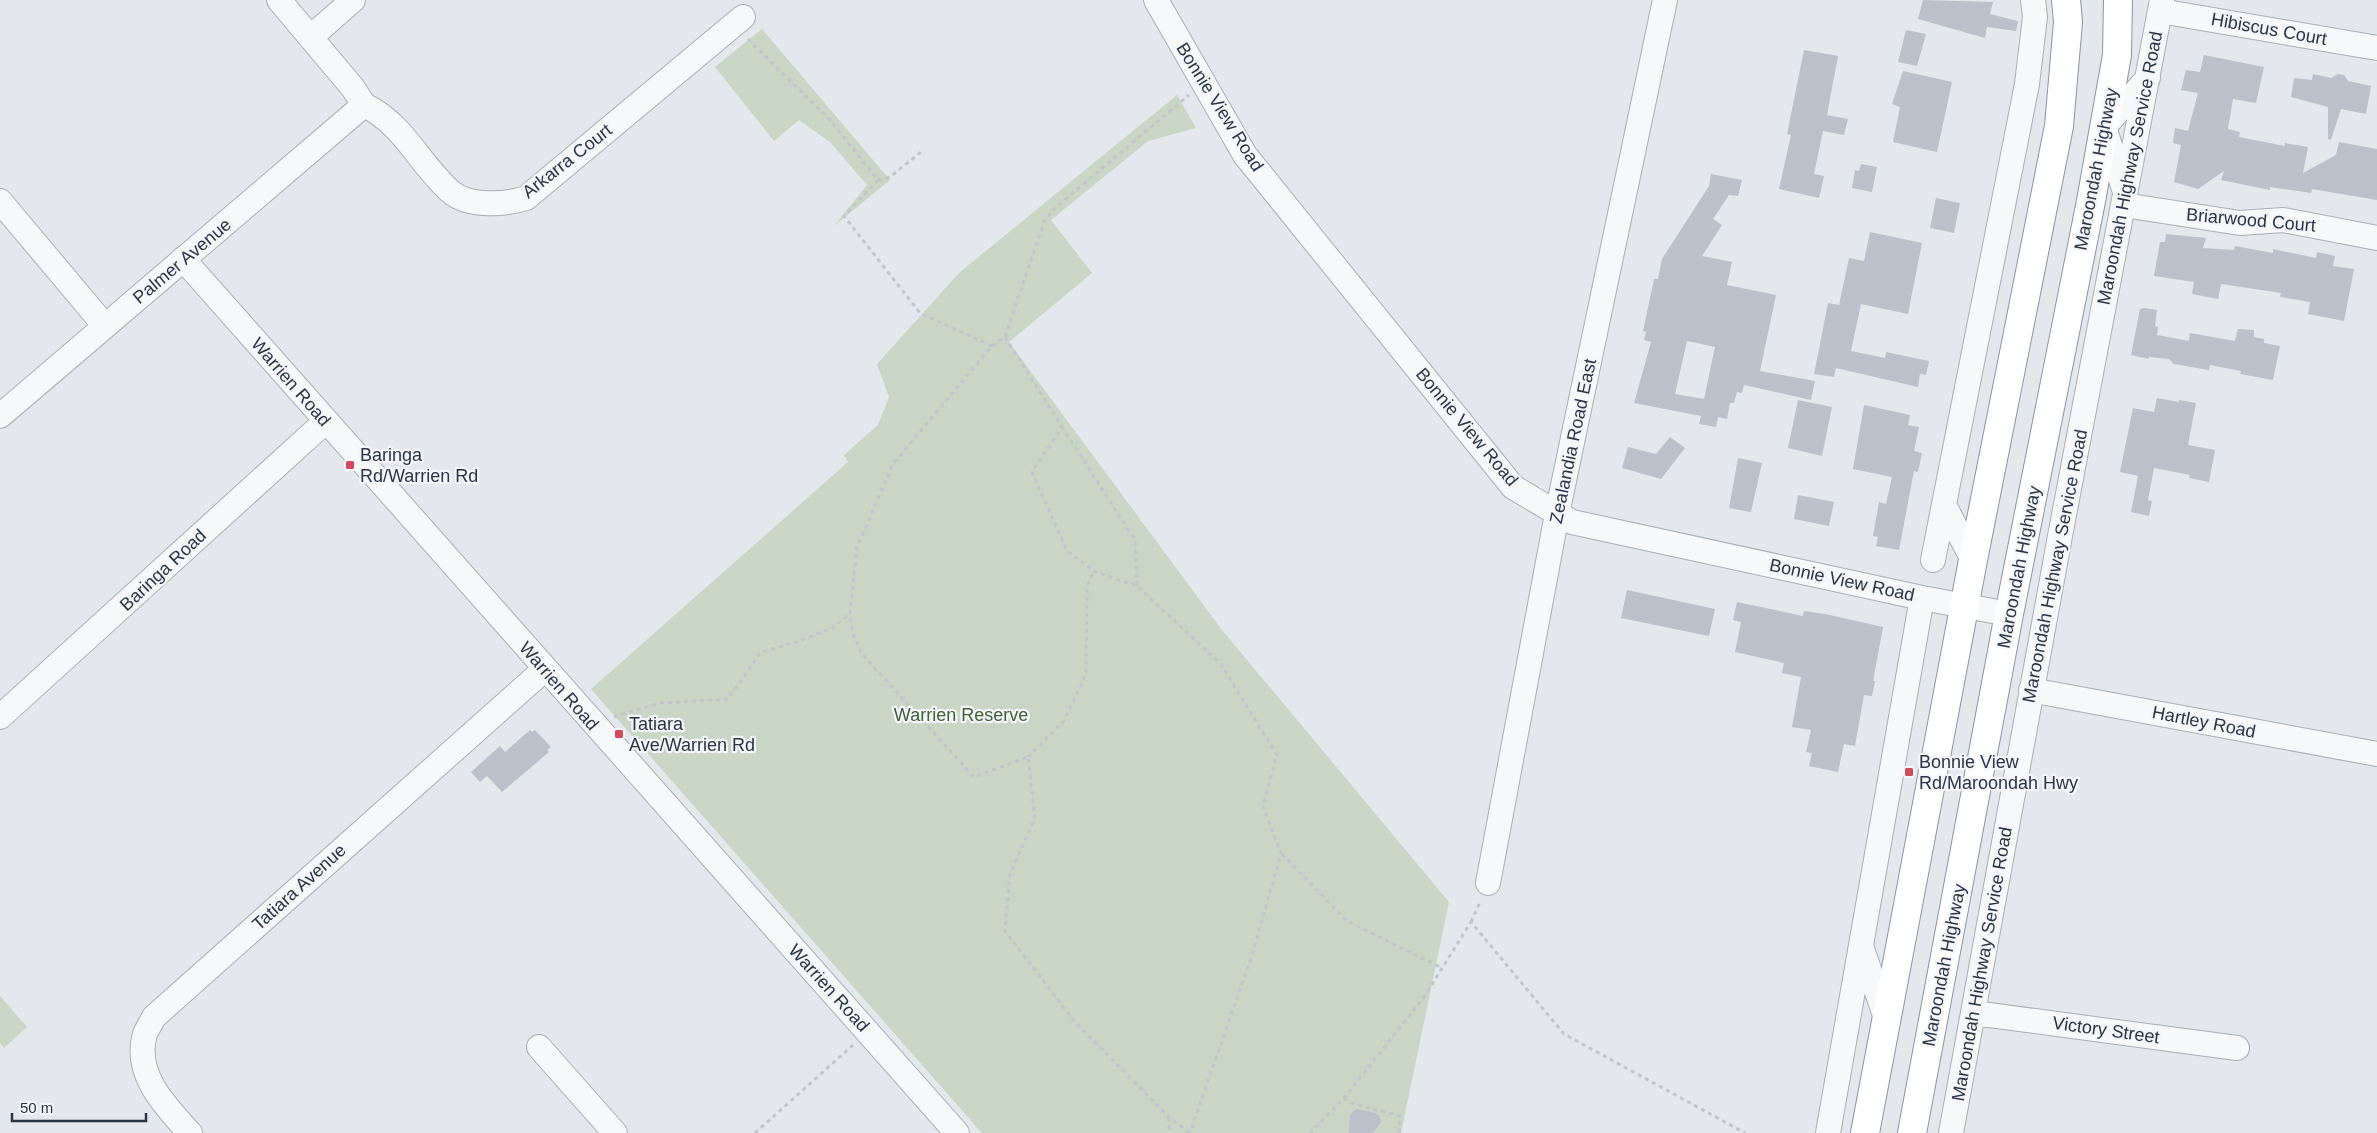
<svg xmlns="http://www.w3.org/2000/svg" width="2377" height="1133" viewBox="0 0 2377 1133" font-family="Helvetica,sans-serif">
  <style>
    .green { fill: #c9d6c5 }
    .building { fill: #bbc0ca; fill-rule: evenodd }
    .lines { fill: none; stroke-linecap: round; stroke-linejoin: round }
    .minor-casing { stroke: #a9aeb7; stroke-width: 26 }
    .highway-casing { stroke: #8b94a3; stroke-width: 30 }
    .path { stroke: #c2c5cb; stroke-width: 3; stroke-dasharray: 4 4; stroke-linecap: butt }
    .minor { stroke: #f7f8fa; stroke-width: 24 }
    .highway { stroke: #fff; stroke-width: 28 }
    .poi-dot { fill: #d1495b; stroke: #f4f6f9; stroke-width: 2 }
    .labels { text-anchor: middle; dominant-baseline: central; stroke-width: 4.5; stroke-linejoin: round; paint-order: stroke }
    .street-label { font-size: 18px; fill: #2b3445; stroke: #f4f6f9 }
    .poi-label { font-size: 18px; fill: #2b3445; stroke: #f4f6f9; text-anchor: start }
    .park-label { font-size: 18px; fill: #3f6138; stroke: #f4f6f9 }
  </style>
  <rect width="100%" height="100%" fill="#e4e7ec"/>
  <path class="green" d="M762,29L890,180L834,226L867,185L831,143L799,120L774,141L715,67Z
    M1177,95L1196,128L1148,141L1051,220L1092,273L1009,342L1222,630L1449,902L1401,1133H982L591,689L848,462L844,455L878,425L889,397L877,364L960,272Z
    M0,996L27,1027L4,1048L0,1043Z"/>
  <path class="building" d="M1923,0L1993,2L1990,14L2018,21L2016,31L1987,27L1985,38L1918,19Z
    M1906,30L1926,34L1917,66L1898,62Z
    M1804,50L1838,56L1827,115L1848,119L1844,135L1823,131L1814,174L1824,176L1819,198L1779,189L1791,135L1787,134Z
    M2204,55L2264,67L2256,103L2233,99L2228,129L2240,132L2239,137L2285,146V143L2308,147L2303,173L2336,155L2339,142L2377,149V200L2312,189L2311,193L2270,187V190L2221,180L2224,171L2198,189L2174,182L2181,145L2173,143L2175,128L2188,131L2198,93L2181,90L2186,70L2200,72Z
    M1903,71L1952,82L1937,152L1893,142L1900,107L1892,104Z
    M2313,74L2331,78L2338,74L2344,75L2348,81L2371,86L2366,114L2341,109L2331,140L2328,139V107L2291,97L2294,78L2312,80Z
    M1861,164L1877,167L1872,192L1852,188L1855,170L1859,171Z
    M1711,174L1742,180L1738,196L1729,195L1713,219L1722,225L1702,256L1732,262L1727,285L1776,295L1760,371L1815,381L1811,400L1744,385L1742,393L1737,392L1734,403H1730L1727,419L1718,417L1716,427L1699,424L1701,416L1634,403L1651,342L1644,340L1646,332L1643,331L1654,279H1658L1662,259L1709,186ZM1687,341L1715,347L1704,399L1675,394Z
    M1936,198L1960,203L1954,233L1930,228Z
    M1870,232L1922,243L1908,314L1861,304L1851,351L1885,358L1886,352L1929,361L1926,375L1920,374L1918,387L1836,368L1834,377L1814,374L1828,303L1839,305L1849,258L1864,261Z
    M2166,234L2206,238L2203,248L2234,250L2235,246L2273,253V249L2316,258L2317,252L2335,256L2333,266L2354,269L2344,321L2308,314L2310,302L2280,297L2281,293L2221,284L2218,299L2192,294L2194,282L2154,276L2160,242H2165Z
    M2144,308L2157,310L2155,326L2158,327L2157,335L2189,341L2190,333L2235,341L2238,329L2254,330V337L2264,339V343L2280,346L2273,380L2240,374L2241,371L2210,365L2209,370L2174,364L2169,359L2149,357L2148,359L2131,355L2140,309Z
    M2157,398L2179,402V400L2196,403L2188,445L2215,450L2209,482L2189,478L2190,475L2154,468L2148,500L2152,501L2149,516L2131,512L2138,476L2120,472L2133,408L2154,412Z
    M1798,400L1832,407L1822,456L1788,448Z
    M1864,405L1910,415L1908,425L1919,427L1914,451L1922,453L1918,472L1914,471L1899,550L1876,546L1878,537L1873,536L1879,502L1886,504L1892,477L1853,469Z
    M1670,437L1685,448L1661,479L1622,468L1628,447L1656,454Z
    M1738,458L1762,463L1751,512L1729,508Z
    M1798,495L1834,502L1829,526L1794,519Z
    M1627,590L1715,609L1709,636L1621,618Z
    M1737,602L1803,616L1804,611L1825,614L1883,627L1873,681H1875L1872,696L1864,695L1855,746L1844,744L1838,772L1809,766L1812,753L1806,752L1811,730L1792,727L1801,677L1782,673L1784,663L1735,652L1741,622L1733,620Z
    M530,730L532,732L535,730L551,747L547,750L549,752L502,792L487,776L480,782L471,772L500,746L505,752Z
    M1356,1109L1376,1113L1379,1116L1381,1122L1373,1133H1349L1350,1115Z"/>
  <g class="lines">
    <defs>
      <path id="minor" d="M279,0L353,88L364,105
        M1156,0L1245,155L1513,487L1572,522L1922,598L2009,614
        M2160,11L2377,48
        M311,37L353,0
        M364,105C404,124 419,164 451,192C469,207 505,205 526,198L743,17
        M2125,192L2104,127L2148,78
        M0,201L105,326
        M2124,205L2240,223L2283,220L2377,238
        M183,259L957,1133
        M0,416L364,105
        M1944,505L1973,560
        M1933,560L2027,84L2035,17L2033,0
        M2031,690L2377,754
        M0,717L326,421
        M1488,883L1557,514L1665,0
        M1862,949L1886,1018
        M1974,1013L2237,1048
        M539,1047L615,1133
        M190,1133C166,1107 133,1074 145,1034C147,1029 151,1023 154,1017L545,669
        M1828,1133L1922,598
        M1951,1133L2060,536L2162,0"/>
      <path id="highway" d="M1865,1133L1973,560L2059,126L2068,22L2066,0
        M1912,1133L2009,614L2091,201L2117,55L2118,0"/>
    </defs>
    <use href="#minor" class="minor-casing"/>
    <use href="#highway" class="highway-casing"/>
    <path class="path" d="M748,39L831,121L878,180L844,216L920,313L992,346
      M878,180L890,177L921,152
      M1005,337L1044,222L1055,208L1189,95
      M1062,427L1135,540L1137,586
      M614,717L659,703L728,699L761,652L802,640L834,627L849,614
      M1028,757L1064,721L1086,674L1087,587L1094,571
      M1282,854L1347,921L1442,968
      M1471,922L1481,900
      M1344,1098L1351,1103L1400,1116L1399,1133
      M1168,1117L1170,1133
      M755,1133L853,1045
      M1189,1133L1168,1116L1075,1022L1005,931L1010,874L1035,818L1028,757L974,777L862,654L853,634L850,614L857,547L893,464L992,346L1005,337L1062,427L1032,472L1067,551L1094,571L1137,586L1220,663L1277,755L1263,806L1281,854L1252,955L1190,1133
      M1310,1133L1344,1098L1424,997L1471,922L1564,1034L1745,1133"/>
    <use href="#minor" class="minor"/>
    <use href="#highway" class="highway"/>
  </g>
  <g class="poi-dot">
    <rect x="345" y="460" width="10" height="10" rx="2.5"/>
    <rect x="614" y="729" width="10" height="10" rx="2.5"/>
    <rect x="1904" y="767" width="10" height="10" rx="2.5"/>
  </g>
  <g class="labels">
    <g class="street-label">
      <text transform="translate(2269 29) rotate(10)">Hibiscus Court</text>
      <text transform="translate(1220 107) rotate(58)">Bonnie View Road</text>
      <text transform="translate(567 161) rotate(-38)">Arkarra Court</text>
      <text transform="translate(2130 168) rotate(-79)">Maroondah Highway Service Road</text>
      <text transform="translate(2096 169) rotate(-79)">Maroondah Highway</text>
      <text transform="translate(2251 220) rotate(5)">Briarwood Court</text>
      <text transform="translate(182 261) rotate(-40)">Palmer Avenue</text>
      <text transform="translate(291 382) rotate(49)">Warrien Road</text>
      <text transform="translate(1467 427) rotate(50)">Bonnie View Road</text>
      <text transform="translate(1573 441) rotate(-78)">Zealandia Road East</text>
      <text transform="translate(2055 566) rotate(-79)">Maroondah Highway Service Road</text>
      <text transform="translate(2019 567) rotate(-79)">Maroondah Highway</text>
      <text transform="translate(163 570) rotate(-43)">Baringa Road</text>
      <text transform="translate(1842 580) rotate(12)">Bonnie View Road</text>
      <text transform="translate(559 686) rotate(49)">Warrien Road</text>
      <text transform="translate(2204 722) rotate(11)">Hartley Road</text>
      <text transform="translate(299 887) rotate(-42)">Tatiara Avenue</text>
      <text transform="translate(1982 964) rotate(-80)">Maroondah Highway Service Road</text>
      <text transform="translate(1944 965) rotate(-79)">Maroondah Highway</text>
      <text transform="translate(829 988) rotate(48)">Warrien Road</text>
      <text transform="translate(2106 1030) rotate(8)">Victory Street</text>
    </g>
    <g class="poi-label">
      <text x="360" y="455">Baringa<tspan x="360" dy="21">Rd/Warrien Rd</tspan></text>
      <text x="629" y="724">Tatiara<tspan x="629" dy="21">Ave/Warrien Rd</tspan></text>
      <text x="1919" y="762">Bonnie View<tspan x="1919" dy="21">Rd/Maroondah Hwy</tspan></text>
    </g>
    <g class="park-label">
      <text x="961" y="715">Warrien Reserve</text>
    </g>
  </g>
  <path d="M12 1113v8h134v-8" fill="none" stroke="#2b3445" stroke-width="2.5"/>
  <text x="20" y="1113" font-size="15" fill="#2b3445" stroke="#f4f6f9" stroke-width="4" paint-order="stroke">50 m</text>
</svg>
